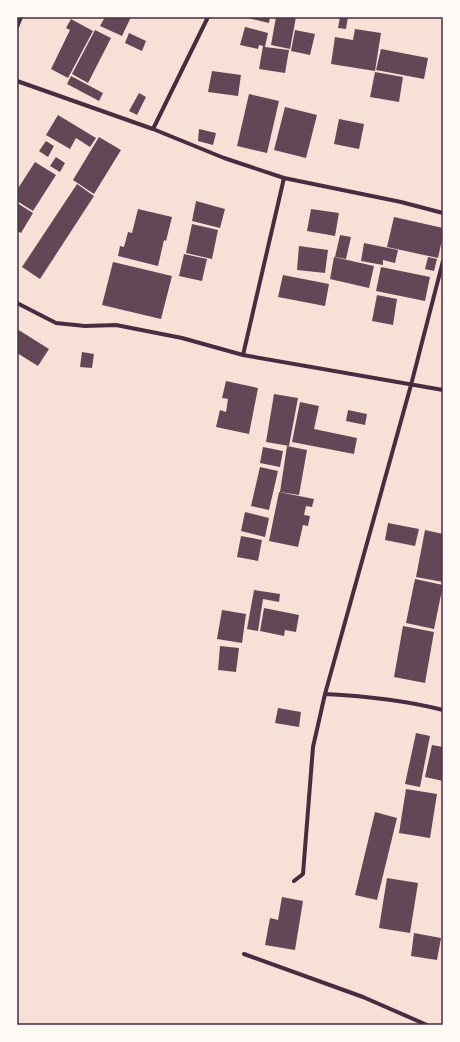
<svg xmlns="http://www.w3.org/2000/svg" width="460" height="1042" viewBox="0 0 460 1042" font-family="'IBM Plex Sans',sans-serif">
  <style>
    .building { fill: #644757 }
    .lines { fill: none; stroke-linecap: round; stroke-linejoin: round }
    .minor { stroke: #4a2c40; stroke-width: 4 }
    .neatline { fill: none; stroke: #4a2c40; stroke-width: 1.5 }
  </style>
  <rect width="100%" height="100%" fill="#f7e1d7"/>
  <path class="building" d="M105,17H131L122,36L100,26Z
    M244,17H270L269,23Z
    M276,17H296L290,49L271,45Z
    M340,17H348L346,29L338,28Z
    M71,19L93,31L68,78L51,69L70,30L66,28Z
    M245,27L268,33L265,47L289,50L285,73L259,69L263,46L259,45L258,49L240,45Z
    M355,29L381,33L375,71L331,64L335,37L353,40Z
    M95,30L111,38L88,83L72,74Z
    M295,30L315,34L310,55L291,51Z
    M129,33L146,41L142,51L125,43Z
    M381,49L428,58L424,79L376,70Z
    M212,71L241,75L238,96L208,92Z
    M375,72L403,77L399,102L370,97Z
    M71,76L103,93L99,101L67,84Z
    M139,93L146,97L137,115L129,111Z
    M249,94L279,101L267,153L237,146Z
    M285,107L317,115L306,158L274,150Z
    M58,115L96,138L90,147L76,138L70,149L46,135Z
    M339,119L364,124L359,149L334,144Z
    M199,129L216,133L213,145L198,141Z
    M99,137L121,150L94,194L73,180Z
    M46,141L54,146L48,157L39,151Z
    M56,157L65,163L60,172L50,166Z
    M35,162L56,175L33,211L17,201V190Z
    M77,184L94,196L40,279L22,267Z
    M196,201L225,209L220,228L192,221Z
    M17,203L33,213L21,233L17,231Z
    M138,209L172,217L166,241L164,240L158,266L118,256L120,246L124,247L128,232L132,233Z
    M311,209L339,213L335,236L307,231Z
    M394,217L443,228V235L438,258L387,247Z
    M192,224L218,230L212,259L186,253Z
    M340,235L351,237L346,259L335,257Z
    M364,243L398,250L395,263L383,260V265L361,261Z
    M299,246L328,250L325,273L297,270Z
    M184,254L207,259L202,281L179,276Z
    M334,257L374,266L369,288L330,279Z
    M428,257L437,259L434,271L425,269Z
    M113,262L172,276L161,319L102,305Z
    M381,267L430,277L425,301L376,291Z
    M283,275L329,284L325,306L278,297Z
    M377,295L397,299L393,325L372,321Z
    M17,329L49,349L38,366L17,353Z
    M82,352L94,354L92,368L80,367Z
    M226,381L258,388L249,434L216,427L220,410L226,412L228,399L222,398Z
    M274,394L298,398L289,446L266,442Z
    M300,402L319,406L314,429L357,438L354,454L292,442Z
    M348,410L367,414L365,425L346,421Z
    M287,446L307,450L299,495L280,492Z
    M263,447L283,451L280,467L260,463Z
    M260,467L278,471L269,510L251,506Z
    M279,492L314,499L312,507L306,506L304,515L310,516L308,526L303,525L298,547L269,541Z
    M245,512L269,518L265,537L241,531Z
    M388,523L419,529L415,546L385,540Z
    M425,530L443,534V582L416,577Z
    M241,536L262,540L258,561L237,557Z
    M415,579L443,585L434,629L406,623Z
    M254,590L280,594L279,602L263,599L258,631L247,629Z
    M264,608L299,615L296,632L285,630L284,636L260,631Z
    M222,610L246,614L242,643L217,639Z
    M403,626L434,632L425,683L394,677Z
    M220,646L239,648L236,672L218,670Z
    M278,708L301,712L299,727L275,723Z
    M416,733L430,736L420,787L405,784Z
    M432,745L443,747V781L425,777Z
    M406,789L437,794L430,838L399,833Z
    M375,812L397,818L377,900L355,895Z
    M387,878L418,883L410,933L379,928Z
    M282,897L303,901L295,950L265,945L270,918L278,920Z
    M414,933L441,938L437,960L411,956Z"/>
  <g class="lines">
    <path class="minor" d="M17,27L21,17
      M17,81L153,129L224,158L284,178L401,202L443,213
      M153,129L208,17
      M17,303L56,323L85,326L116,325L182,338L243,355L443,390
      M243,355L284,178
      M325,694C364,696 404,700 443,710
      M294,881L303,874L313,747L325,694L411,385L443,261
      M244,954L363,997L427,1025"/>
  </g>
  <rect width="460" height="1042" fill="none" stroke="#fffaf5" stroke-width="36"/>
  <rect x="18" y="18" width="424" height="1006" class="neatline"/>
</svg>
